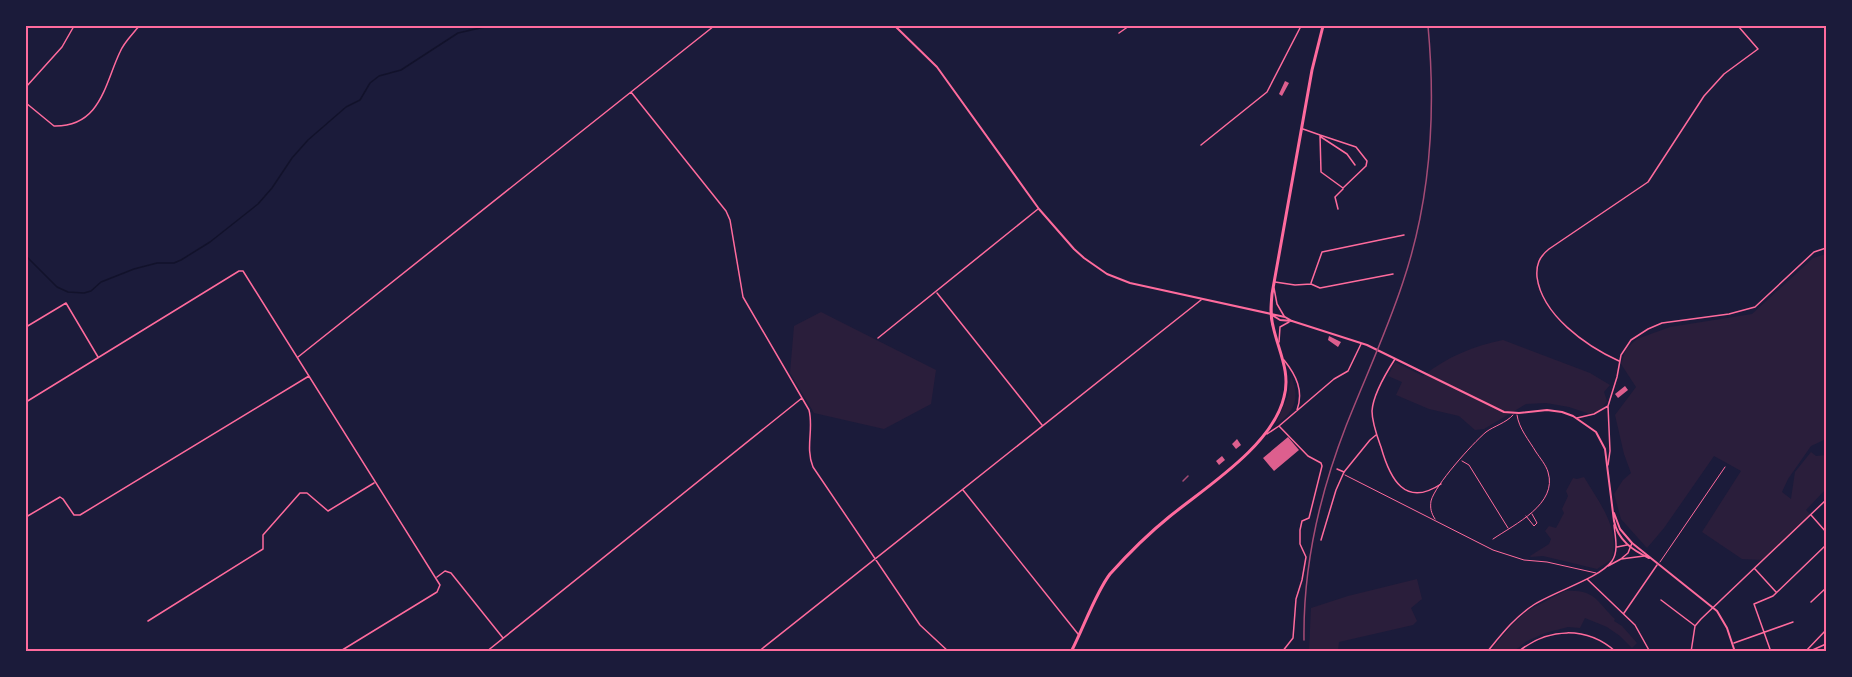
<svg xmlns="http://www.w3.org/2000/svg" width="1852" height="677" viewBox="0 0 1852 677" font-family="'Times New Roman',serif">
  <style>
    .green { fill: #2a1e3b }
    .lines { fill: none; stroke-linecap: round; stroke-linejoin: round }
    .stream { stroke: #12122b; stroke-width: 1.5 }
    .building { fill: #dd5f8e }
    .service { stroke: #ff6b9d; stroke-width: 1 }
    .pedestrian { stroke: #ff6b9d; stroke-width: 1.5 }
    .minor { stroke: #ff6b9d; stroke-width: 1.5 }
    .tertiary { stroke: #ff6b9d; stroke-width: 2 }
    .primary { stroke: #ff6b9d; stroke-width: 3 }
    .rail { stroke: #a44b75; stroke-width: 1.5 }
    .neatline { fill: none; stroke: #ff6b9d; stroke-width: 2 }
  </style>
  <rect width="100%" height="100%" fill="#1b1b3a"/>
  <path class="green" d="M1826,254V439L1811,446L1788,479L1782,492L1791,499L1795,472L1811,452L1816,456L1826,455V489L1806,510L1811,515L1763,560L1742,559L1702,532L1741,471L1714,456L1664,528L1647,548L1621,519L1614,494L1623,480L1631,473L1624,454L1615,415L1636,387L1621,364L1626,349L1637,339L1670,327L1752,314L1813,258Z
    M821,312L936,370L931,404L884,429L814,413L790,373L794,326Z
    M1503,340L1590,373L1610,385L1604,392L1607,401L1601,410L1590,414L1569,407L1546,403L1526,404L1484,429L1475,430L1459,416L1429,409L1396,395L1402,382L1388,376L1395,362L1423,376C1447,357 1473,346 1503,340Z
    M1291,376C1300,397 1296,412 1276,424L1288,396Z
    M1584,477C1598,501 1622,530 1611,560L1597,569L1543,556L1531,557L1530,556L1549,544L1551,539L1545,531L1549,526L1556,528L1564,513L1562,509L1568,496L1566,491L1573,478L1577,479Z
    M1417,579L1422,599L1411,608L1417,621L1413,625L1339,642L1338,651H1309L1311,608L1348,596Z
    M1565,591C1595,589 1596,601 1615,619L1614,621L1622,626L1637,643L1632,648L1620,636L1607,627L1585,618L1580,628L1568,627L1545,633L1527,641L1514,651H1490L1513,624L1527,611Z"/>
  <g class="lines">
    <path class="stream" d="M26,256L57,287L68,292L84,293L91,291L101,282L134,269L157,263H174L181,260L210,242L258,204L272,188L292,158L308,140L346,107L360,100L370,83L379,76L401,70L458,33L489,26"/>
  </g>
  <path class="building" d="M1285,81L1289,83L1282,96L1279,94Z
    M1329,336L1341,342L1338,347L1328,340Z
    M1625,386L1628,390L1618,398L1615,394Z
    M1288,437L1299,450L1274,471L1263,458Z
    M1237,439L1241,445L1236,449L1232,444Z
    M1222,456L1225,460L1219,465L1216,461Z"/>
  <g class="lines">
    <path class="service" d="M1462,461L1469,465L1508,528
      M1345,475L1493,550L1524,560L1547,562L1596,573
      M1526,516L1534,526L1537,523L1532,514
      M1435,519C1431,513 1430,508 1431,501C1435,485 1472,444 1486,432C1494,426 1506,423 1513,415
      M1493,539C1515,524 1558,504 1548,472C1546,465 1540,458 1536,452C1529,440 1519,429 1517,415
      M1660,562L1725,467
      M1576,652H1587"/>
    <path class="pedestrian" d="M1337,469L1344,472"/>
    <path class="minor" d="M1119,33L1129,26
      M26,87L62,47L74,26
      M631,92L726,211L730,220L743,297L809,410C814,429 805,447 813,467L920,625L949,652
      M26,103L54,126C101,127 105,83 120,52C124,42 133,34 139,26
      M1303,129L1320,135L1321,172L1343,188L1366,166L1367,161L1356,147L1320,135
      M1321,137L1347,154L1355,165
      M1201,145L1267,92L1301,26
      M1338,209L1335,197L1343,189
      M1275,282L1295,285L1311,284L1320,288L1393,274
      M1311,283L1322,252L1404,235
      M1274,288L1277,304L1284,316
      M937,293L1042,425
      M26,327L66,303L98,357
      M878,338L1038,209
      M1279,342L1280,327L1289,322
      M298,357L714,26
      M1395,359C1386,373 1373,394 1372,411C1372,423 1377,436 1381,447C1390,479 1405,508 1441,484
      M1284,360C1296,375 1304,391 1297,410
      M1619,361C1586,346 1542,315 1537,277C1536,265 1539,257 1549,249L1648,182L1704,96L1724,74L1758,49L1738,26
      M26,402L239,271H243L440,585L437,592L339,652
      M1577,418L1594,414L1608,406
      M1279,426L1308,456L1321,463L1322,466L1309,518L1302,521L1300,530V544L1306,557L1302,580L1296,599L1293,638L1282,652
      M1267,434L1279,426L1334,379L1348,371L1361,344
      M1608,465L1610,451L1608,406L1617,377L1621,355L1631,340L1648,329L1662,323L1729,314L1755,307L1814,252L1826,248
      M963,490L1078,634
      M1811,515L1826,532
      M26,517L60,497L63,499L74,515H80L309,376
      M1321,540L1336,490L1344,472L1370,440L1376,435
      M1617,547L1627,545
      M1622,558L1628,553L1632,543
      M1608,566L1621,559L1644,556
      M1755,569L1776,592
      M437,577L445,571L451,573L503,638
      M1587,579L1635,625L1650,652
      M1661,600L1694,625
      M1811,602L1826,588
      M1624,613L1657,565
      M148,621L263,549V535L300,493H307L328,511L374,483
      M1734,643L1793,622
      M486,652L802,398
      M758,652L1201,300
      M1487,652C1501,635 1514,618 1532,606C1552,592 1599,579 1612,561C1619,551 1615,536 1614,525
      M1518,652C1548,627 1587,626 1616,652
      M1691,652L1695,626L1701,619L1826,500
      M1771,652L1754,604L1773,596L1826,545
      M1805,652L1826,630
      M1808,652L1826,644"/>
    <path class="tertiary" d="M895,26L937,67L1039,209L1074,249L1084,258L1107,274L1130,283L1285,317L1292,321L1367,345L1504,412L1519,413L1547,410L1562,412L1573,416L1596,432L1605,449L1614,521C1618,540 1632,550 1649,558
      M1272,315L1280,320L1292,321
      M1614,513L1620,529L1632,543L1717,611L1727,628L1735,652"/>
    <path class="primary" d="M1071,652C1083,629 1096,592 1110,574C1128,554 1148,534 1169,517C1206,487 1273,445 1284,397C1291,372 1278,350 1273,326C1270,315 1271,305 1272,294L1312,70L1323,26"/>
    <path class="rail" d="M1183,481L1188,476
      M1304,640C1303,568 1320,493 1346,426C1365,378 1387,331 1403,282C1431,199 1436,112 1428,26"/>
  </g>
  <rect width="1852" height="677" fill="none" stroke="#1b1b3a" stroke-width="54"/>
  <rect x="27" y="27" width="1798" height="623" class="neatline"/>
</svg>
